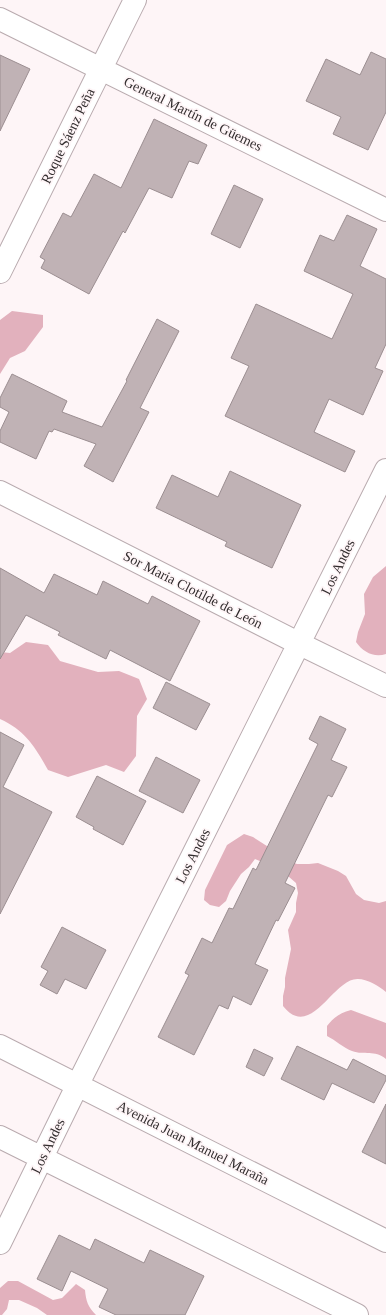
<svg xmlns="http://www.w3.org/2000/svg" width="386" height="1315" viewBox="0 0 386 1315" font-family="Georgia,serif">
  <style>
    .forest { fill: #e2b1bd }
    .building { fill: #c0b2b5; stroke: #9b8e91 }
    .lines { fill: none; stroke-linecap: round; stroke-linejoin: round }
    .minor-casing { stroke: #b9abaf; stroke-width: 24 }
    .minor { stroke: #fff; stroke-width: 22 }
    .labels { text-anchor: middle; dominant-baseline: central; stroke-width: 3.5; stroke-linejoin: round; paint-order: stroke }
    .street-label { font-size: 14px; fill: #322d2e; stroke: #fef5f7 }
  </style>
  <rect width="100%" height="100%" fill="#fef5f7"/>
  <path class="forest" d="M12,311L43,315V327L25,351L10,358L0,374V320Z
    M386,566V654C374,658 363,652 356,642L358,632L365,614L364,594L373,577Z
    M26,642L48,645L60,661L98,672L119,671L139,679L147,699L137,716L136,756L124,772L106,765L68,777L48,770C35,747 26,731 0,719V652L10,653Z
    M244,834L253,837L270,848L277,856L297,864H309L318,863L338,871L346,876L356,894L364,900L379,903L386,901V992C379,986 367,979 358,979C335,978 315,1031 290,1013C287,1011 285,1008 283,1006V996L285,987V978L291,949L288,930L296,912V903L298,893L296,883L281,870L255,859L249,867L241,874L230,891L226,901L219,907L210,905L204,900L205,890L227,845Z
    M351,1010L386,1023V1059C374,1049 365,1056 352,1051C344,1048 335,1040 327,1036V1026C334,1017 340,1013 351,1010Z
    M8,1281H18L53,1300L62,1298L76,1284L85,1290C86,1301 88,1307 96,1315H47L37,1308L19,1300H9L7,1309L2,1315H0V1288Z"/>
  <path class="building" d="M371,52L386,59V112L368,150L333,134L341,117L306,101L326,59L360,75Z
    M0,55L30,69L0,131Z
    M154,119L207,145L198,164L189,161L172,198L149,188L125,233L123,231L89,294L41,268L45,260L40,257L63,213L71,217L94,174L121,188Z
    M234,185L263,199L240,248L211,234Z
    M347,215L377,229L360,266L386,279V344L375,368L383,371L363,415L329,399L314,432L355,451L345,472L225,416L249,366L231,358L256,304L332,339L353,294L304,271L320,235L334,241Z
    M157,319L179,331L140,408L149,412L113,482L84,466L96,444L54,429L52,432L49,431L36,459L0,442V431L9,412L0,407V398L12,374L67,401L62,412L102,427L127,381L126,380Z
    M230,471L301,505L272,568L225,546L227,542L156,508L172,475L218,497Z
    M0,568L44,593L54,574L97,595L103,581L148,604L152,596L200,621L170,681L110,650L106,659L58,635L60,632L26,615L0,659Z
    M166,682L210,704L196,730L153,708Z
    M320,716L346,729L331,760L347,767L332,797L328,795L285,883L295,888L278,921L276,920L255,964L268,970L251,1005L233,996L228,1009L219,1005L194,1055L158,1037L189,975L185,973L202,938L212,943L229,908L233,909L253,868L256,870L318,744L309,739Z
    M0,732L24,745L3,787L52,812L0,914Z
    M156,757L200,780L183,813L139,791Z
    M97,776L146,801L123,845L93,829L94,827L76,817Z
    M62,927L106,950L86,989L65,979L57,994L40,985L48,971L41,967Z
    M297,1046L347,1070L353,1059L386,1076V1080L374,1103L332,1083L324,1100L281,1079Z
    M254,1049L273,1058L264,1076L246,1067Z
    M386,1104V1164L362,1152Z
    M59,1235L90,1250L95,1239L144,1263L150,1250L204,1276L185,1315H116L99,1307L108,1289L71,1271L62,1291L37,1279Z"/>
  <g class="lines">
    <defs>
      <path id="minor" d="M0,19L386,210
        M0,272L135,0
        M0,492L300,644L386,686
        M0,1046L386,1241
        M0,1137L357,1315
        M0,1243L78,1084L386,470"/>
    </defs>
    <use href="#minor" class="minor-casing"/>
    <use href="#minor" class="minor"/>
  </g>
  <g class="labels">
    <g class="street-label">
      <text transform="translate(193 114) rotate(26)">General Martín de Güemes</text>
      <text transform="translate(68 136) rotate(-64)">Roque Sáenz Peña</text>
      <text transform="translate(338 567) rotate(-64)">Los Andes</text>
      <text transform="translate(193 590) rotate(27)">Sor Maria Clotilde de León</text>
      <text transform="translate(193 856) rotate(-63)">Los Andes</text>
      <text transform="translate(193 1143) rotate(27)">Avenida Juan Manuel Maraña</text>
      <text transform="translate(48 1146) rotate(-64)">Los Andes</text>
    </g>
  </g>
</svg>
